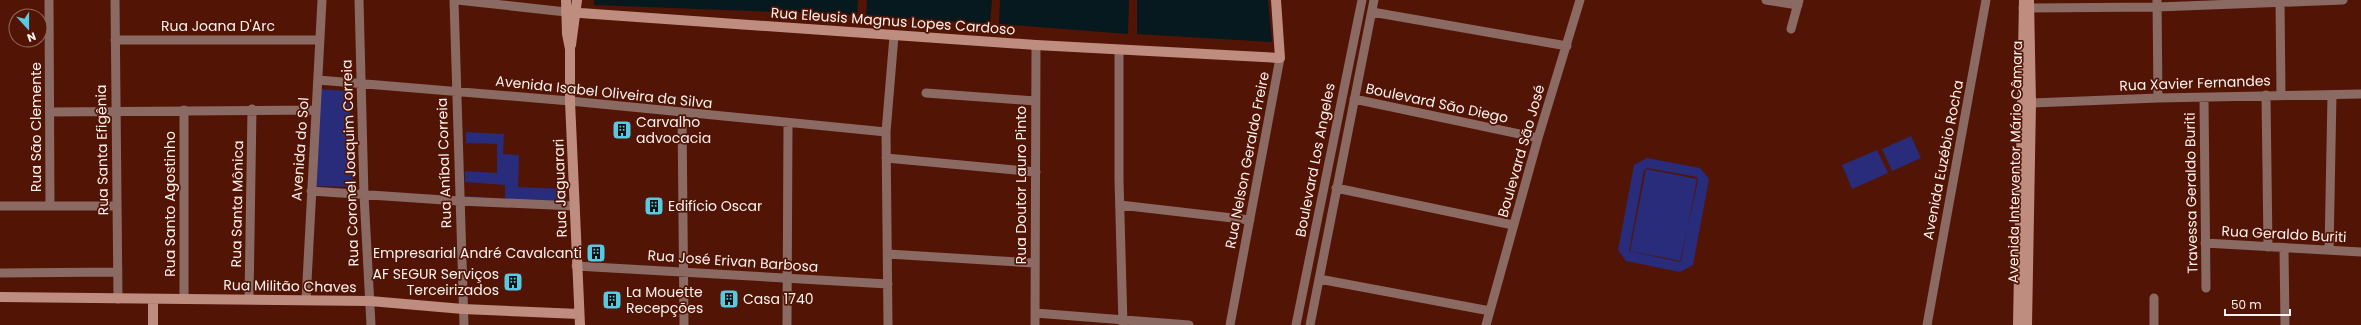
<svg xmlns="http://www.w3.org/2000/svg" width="2361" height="325" viewBox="0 0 2361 325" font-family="Poppins,sans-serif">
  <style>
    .green { fill: #282c7b; fill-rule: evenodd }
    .water { fill: #06191e }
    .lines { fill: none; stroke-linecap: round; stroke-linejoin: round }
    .street { stroke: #8a6a62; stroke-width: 9 }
    .secondary { stroke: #bf8d80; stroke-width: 10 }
    .labels { text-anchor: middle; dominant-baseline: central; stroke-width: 3.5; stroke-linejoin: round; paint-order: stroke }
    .street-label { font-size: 14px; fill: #f9f1ef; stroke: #521404 }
    .poi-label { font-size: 14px; fill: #f9f1ef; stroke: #521404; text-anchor: start }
  </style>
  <rect width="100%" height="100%" fill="#521404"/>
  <path class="green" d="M319,89L349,91L353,187L314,186Z
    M466,132L504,134L503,154L519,155L518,187L566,189V202L467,201L466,196L505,199V185L465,182V171L497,173V144L466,143Z
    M1911,136L1921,158L1892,171L1882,149Z
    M1877,150L1888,173L1852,189L1842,165Z
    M1647,158L1700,168L1709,179L1693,265L1680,272L1626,261L1618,250L1634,165ZM1647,168L1697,177L1698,180L1680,262L1629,251L1644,170Z
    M1646,169L1697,179L1681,261L1630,251Z"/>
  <path class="water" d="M594,0H858L857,15L594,5Z
    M867,0H992L990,24L866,16Z
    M1000,0H1129L1128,34L999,24Z
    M1137,0H1268L1272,42L1137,34Z"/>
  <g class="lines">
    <path class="street" d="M49,0L50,205
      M115,0L118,299
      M359,0L364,195L371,325
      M454,0L464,325
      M457,0L566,12
      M1766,0L1798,5
      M2157,0L2158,98
      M2280,0L2281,95
      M2023,8L2157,7L2343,0
      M1372,12L1567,46
      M1791,29L1799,0
      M115,40H320
      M1119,50V180L1123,325
      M318,80L570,101L886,132
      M926,93L1035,101
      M2266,95L2268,247
      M2204,98L2206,288
      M1354,99L1538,138
      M2031,103L2158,98L2361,94
      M184,110V299
      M50,112L316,110
      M682,114L684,325
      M886,158L1036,172
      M1336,188L1513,225
      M311,191L459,201L575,206
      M1120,205L1250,220
      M0,206H117
      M2205,243L2361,252
      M2284,248L2285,325
      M2329,250L2332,95
      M888,254L1034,263
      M576,266L888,284
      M0,273L118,272
      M1319,279L1490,311
      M2154,298V325
      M249,299L252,109
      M306,300L322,0
      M1035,313L1189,325
      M787,325L788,124
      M888,325L886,132L894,36
      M1035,325L1036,45
      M1230,325L1280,58
      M1296,325L1362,0
      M1310,325L1374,0
      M1486,325L1538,138L1580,0
      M1927,325L1986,0"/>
    <path class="secondary" d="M566,0L567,34L570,49V101L580,325
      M566,12L1036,45L1280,58L1276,0
      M571,45L577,0
      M0,297L370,301L463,309L579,314
      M153,325V300
      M2018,325L2024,0
      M2027,325L2031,103L2029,0"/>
  </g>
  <defs>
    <symbol id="building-square" viewBox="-11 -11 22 22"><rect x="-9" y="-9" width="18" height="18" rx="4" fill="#57c9e2" stroke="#521404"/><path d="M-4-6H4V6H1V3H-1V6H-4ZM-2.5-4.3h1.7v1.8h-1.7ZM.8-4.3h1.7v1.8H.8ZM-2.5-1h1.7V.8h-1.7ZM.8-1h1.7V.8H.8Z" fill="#111"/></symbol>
  </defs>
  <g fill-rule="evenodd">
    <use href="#building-square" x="611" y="119" width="22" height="22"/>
    <use href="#building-square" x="643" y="195" width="22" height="22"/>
    <use href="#building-square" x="585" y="242" width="22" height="22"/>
    <use href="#building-square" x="502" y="271" width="22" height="22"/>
    <use href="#building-square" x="718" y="288" width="22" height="22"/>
    <use href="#building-square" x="601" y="289" width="22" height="22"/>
  </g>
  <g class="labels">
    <g class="street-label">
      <text transform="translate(893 21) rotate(4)">Rua Eleusis Magnus Lopes Cardoso</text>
      <text x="218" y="26">Rua Joana D'Arc</text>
      <text transform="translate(2195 83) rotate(-2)">Rua Xavier Fernandes</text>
      <text transform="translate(604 92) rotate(6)">Avenida Isabel Oliveira da Silva</text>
      <text transform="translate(1437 103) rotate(12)">Boulevard São Diego</text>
      <text transform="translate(36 127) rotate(-90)">Rua São Clemente</text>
      <text transform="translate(300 149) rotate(-86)">Avenida do Sol</text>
      <text transform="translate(102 150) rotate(-91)">Rua Santa Efigênia</text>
      <text transform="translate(1521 151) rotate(-74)">Boulevard São José</text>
      <text transform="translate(1247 160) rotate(-79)">Rua Nelson Geraldo Freire</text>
      <text transform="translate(1315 160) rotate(-79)">Boulevard Los Angeles</text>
      <text transform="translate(1943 160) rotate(-79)">Avenida Euzébio Rocha</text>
      <text transform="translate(2015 162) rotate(-89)">Avenida Interventor Mário Câmara</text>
      <text transform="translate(350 163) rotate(-92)">Rua Coronel Joaquim Correia</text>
      <text transform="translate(444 163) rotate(-92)">Rua Aníbal Correia</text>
      <text transform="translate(1021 185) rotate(-90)">Rua Doutor Lauro Pinto</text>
      <text transform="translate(560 188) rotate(-92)">Rua Jaguarari</text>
      <text transform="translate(2191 193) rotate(-91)">Travessa Geraldo Buriti</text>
      <text transform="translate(170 204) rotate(-90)">Rua Santo Agostinho</text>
      <text transform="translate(237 204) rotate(-89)">Rua Santa Mônica</text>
      <text transform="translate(2284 234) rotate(3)">Rua Geraldo Buriti</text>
      <text transform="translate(733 261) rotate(4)">Rua José Erivan Barbosa</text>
      <text transform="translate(290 286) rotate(1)">Rua Militão Chaves</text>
    </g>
    <g class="poi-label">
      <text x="636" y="122">Carvalho<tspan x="636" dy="16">advocacia</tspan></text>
      <text x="668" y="206">Edifício Oscar</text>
      <text x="582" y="253" text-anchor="end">Empresarial André Cavalcanti</text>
      <text x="499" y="274" text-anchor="end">AF SEGUR Serviços<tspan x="499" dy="16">Terceirizados</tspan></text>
      <text x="626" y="292">La Mouette<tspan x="626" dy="16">Recepções</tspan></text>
      <text x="743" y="299">Casa 1740</text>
    </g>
  </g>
  <g transform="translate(28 28) rotate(159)"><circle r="19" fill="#521404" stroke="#956c62"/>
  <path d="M0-3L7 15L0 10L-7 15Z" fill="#57c9e2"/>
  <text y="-6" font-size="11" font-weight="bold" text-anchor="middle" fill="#f9f1ef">N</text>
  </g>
  <path d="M2225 309v6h65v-6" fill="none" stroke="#f9f1ef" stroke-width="2"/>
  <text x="2231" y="309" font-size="12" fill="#f9f1ef" stroke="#521404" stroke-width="3" paint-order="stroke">50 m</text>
</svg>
